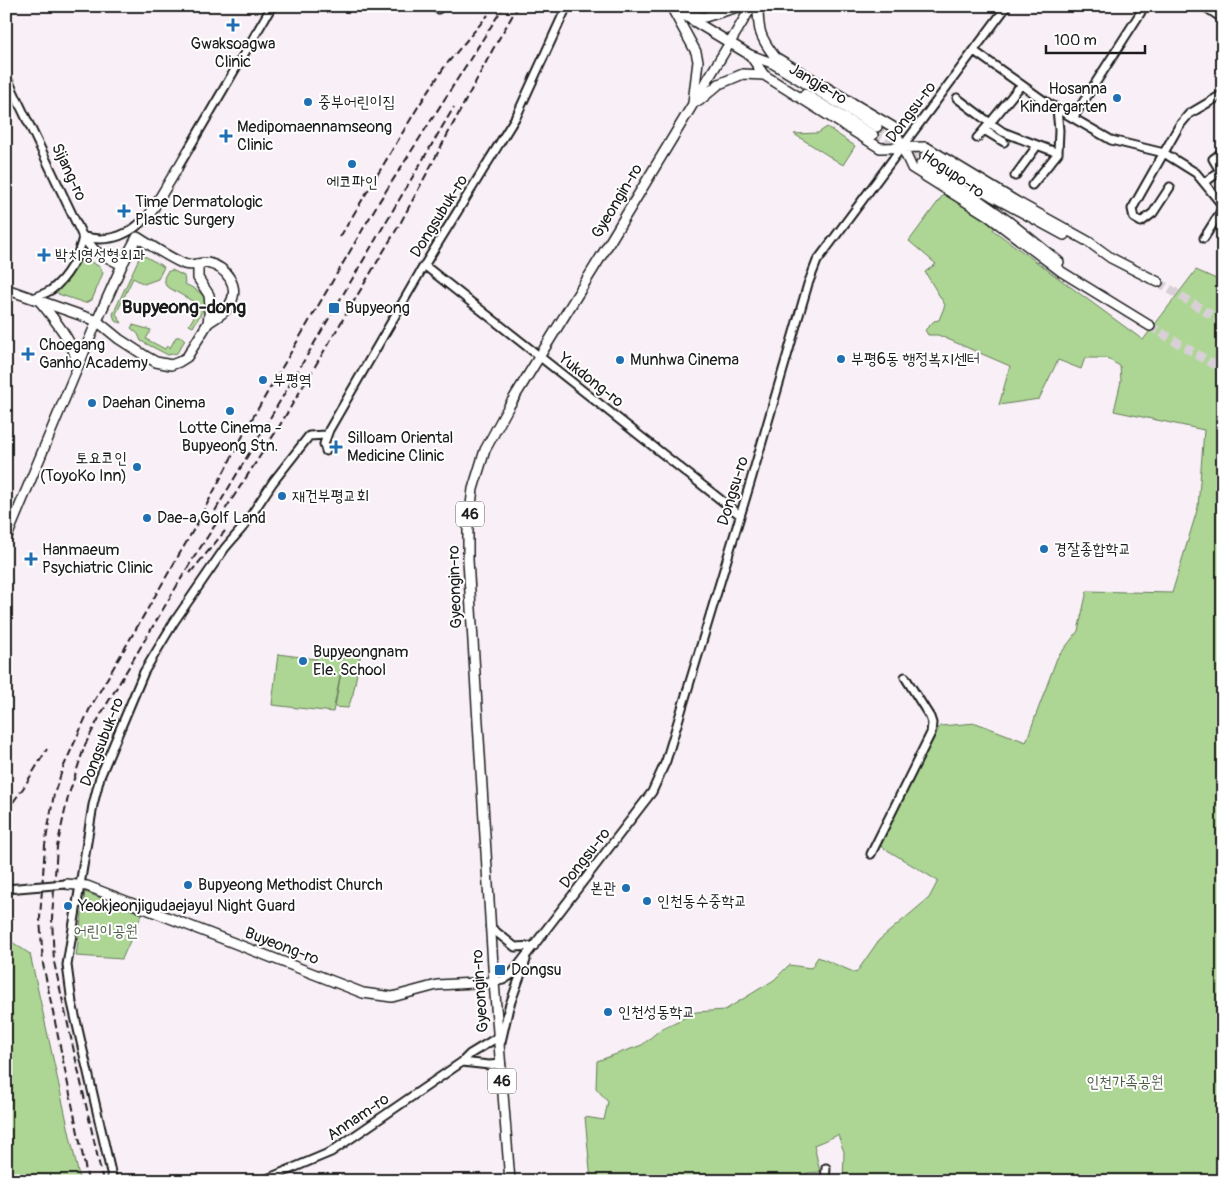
<svg xmlns="http://www.w3.org/2000/svg" width="1229" height="1187" viewBox="0 0 1229 1187" font-family="Pangolin,'Poor Story',sans-serif">
  <style>
    .green { fill: #add694; stroke: #647958 }
    .lines { fill: none; stroke-linecap: round; stroke-linejoin: round }
    .major-tunnel { stroke: #d8d0d6; stroke-width: 9; stroke-dasharray: 9 4.5; stroke-linecap: butt }
    .minor-casing { stroke: #1c1c1c; stroke-width: 11 }
    .major-casing { stroke: #1c1c1c; stroke-width: 12 }
    .minor { stroke: #fff; stroke-width: 7 }
    .major { stroke: #fff; stroke-width: 9 }
    .rail { stroke: #1c1c1c; stroke-width: 2; stroke-dasharray: 8 4; stroke-linecap: butt }
    .minor-bridge-casing { stroke: #1c1c1c; stroke-width: 11; stroke-linecap: butt }
    .minor-bridge { stroke: #fff; stroke-width: 7 }
    .poi-dot { fill: #1f6fb2; stroke: #fff; stroke-width: 2 }
    .labels { text-anchor: middle; dominant-baseline: central; stroke-width: 4; stroke-linejoin: round; paint-order: stroke }
    .shield { fill: #fff; stroke: #606060; stroke-width: 1 }
    .shield-label { font-size: 15px; font-weight: bold; fill: #1c1c1c }
    .poi-label { font-size: 16px; fill: #1c1c1c; stroke: #fff; text-anchor: start }
    .street-label { font-size: 16px; fill: #1c1c1c; stroke: #fff }
    .park-label { font-size: 16px; fill: #4f5d46; stroke: #fff }
    .quarter-label { font-size: 19px; font-weight: bold; fill: #1c1c1c; stroke: #fff }
  </style>
  <rect width="100%" height="100%" fill="#f9f0f7"/>
  <filter id="ink" filterUnits="userSpaceOnUse"><feTurbulence type="fractalNoise" baseFrequency=".02" numOctaves="2"/><feDisplacementMap in="SourceGraphic" scale="10" xChannelSelector="R" yChannelSelector="G"/><feConvolveMatrix kernelMatrix="1 2 1 2 8 2 1 2 1" color-interpolation-filters="sRGB"/></filter>
  <g filter="url(#ink)">
    <path class="green" d="M827,127L855,146L843,165L794,134L818,133Z
      M946,191L996,225L993,230L1143,340L1196,270L1223,282V1181H843L844,1152L838,1135L814,1145L820,1172L807,1173L806,1181H591L585,1117L604,1120L608,1102L596,1088L597,1061L642,1045L661,1029L696,1012L725,1010L774,980L789,965L811,968L818,957L856,973L879,940L929,898L938,881L879,845L940,726L976,723L1026,742L1057,658L1078,631L1087,591L1172,593L1198,507L1204,430L1114,411L1121,381L1120,366L1106,358H1085L1081,369L1058,360L1039,399L999,405L1010,366L938,335H928L925,330L934,321L939,320L945,305L925,272L936,264L909,241Z
      M143,255L164,267L158,279L144,284L133,278L116,314L122,323L115,321L113,314L140,256Z
      M84,258L100,267L103,273L92,300L85,303L58,294V290L80,260Z
      M172,270L184,276L185,284C214,298 208,302 193,327L189,325L197,312L194,302L166,286L164,278L167,272Z
      M133,325L151,330L146,339L165,349L167,346L170,348L176,337H182L185,340L177,353L168,355L141,341L138,334L131,328Z
      M345,651L361,652L353,694L348,708L335,707L342,666L333,712L272,705L278,654L316,659L317,654L344,658Z
      M85,892L142,914L122,959L76,956Z
      M6,938L30,954L80,1181H6Z"/>
    <g class="lines">
      <path class="major-tunnel" d="M877,127L925,156
        M873,135L921,164
        M1158,282L1223,322
        M1150,326L1223,370"/>
      <defs>
        <path id="minor" d="M1204,6L1223,19
          M436,8L438,9
          M974,51L1043,100L1073,118L1141,12
          M6,76L83,237
          M957,98L990,123L1021,85
          M1073,118L1111,140L1164,153L1196,173L1223,206
          M984,130L1004,142
          M977,138L990,123L1003,132L1058,153L1059,130L1057,109
          M177,169L272,6
          M1015,176L1037,146
          M1204,183L1220,171L1213,159L1221,153L1223,155
          M1032,185L1058,153
          M1170,187L1153,213L1141,222L1134,218L1132,209L1179,126L1189,114L1223,94
          M83,237C112,243 130,235 150,214
          M1204,238L1223,208
          M424,265L740,515
          M33,298C39,295 45,294 51,290C67,278 79,256 83,237
          M326,451L324,444L329,430L422,269L517,115L567,6
          M871,854L931,733L932,723L930,717L905,677
          M490,927L515,947L534,946
          M494,982L503,980L511,975L652,792L666,761L751,480L808,284L817,261L1007,6
          M501,1042L509,1007L526,960
          M462,1062L489,1065L501,1064
          M113,1181L72,1003L67,965L93,805L100,777L144,672L174,622L225,548L244,526L273,482L309,436L326,435
          M262,1181L331,1152L462,1062L470,1054L498,1037
          M825,1181L826,1168"/>
        <path id="major" d="M669,6L750,55L772,63L877,127
          M758,6C758,31 760,37 775,57L893,127L912,168L987,215L1062,272L1150,326
          M673,10L696,52L698,61L693,103
          M688,16L705,17L741,6
          M750,55L764,75L880,148L926,147L1017,202L1089,242L1111,258L1158,282
          M805,94L873,135
          M699,101L719,84L743,74L764,75
          M925,156L992,196L1064,235
          M921,164L967,192L1008,221L1059,262
          M150,214L177,169
          M83,237L95,251L122,265
          M6,289L97,321L119,339L147,357L156,362L171,365L179,362L187,357L208,323L210,306L209,295L198,278V265
          M39,300C52,317 78,346 77,368
          M6,539L97,321L122,265L137,237C152,246 168,257 184,264C193,267 199,262 207,263C227,267 241,287 229,306C224,314 215,318 208,323
          M66,884L87,886L363,993L392,997L437,985L494,982
          M510,1181L494,982L468,560V528L473,489L485,450L509,406L605,250L752,6"/>
      </defs>
      <use href="#minor" class="minor-casing"/>
      <use href="#major" class="major-casing"/>
      <use href="#minor" class="minor"/>
      <use href="#major" class="major"/>
      <path class="rail" d="M340,237L418,107L445,66L488,15
        M215,511L454,107
        M190,573L225,531
        M6,812L24,787L47,749
        M88,1181L43,964L40,918L45,845L54,794L63,768L90,708L194,529L249,424L377,205L504,6
        M103,1181L54,962L52,918L57,847L68,797L85,745L101,714L191,562L277,430L401,222L493,49L518,6"/>
      <defs>
        <path id="minor-bridge" d="M6,889L66,884"/>
      </defs>
      <use href="#minor-bridge" class="minor-bridge-casing"/>
      <use href="#minor-bridge" class="minor-bridge"/>
    </g>
  </g>
  <g class="poi-dot">
    <path d="M230.5 17.5h5v5h5v5h-5v5h-5v-5h-5v-5h5z"/>
    <circle cx="1117" cy="98" r="5"/>
    <circle cx="308" cy="102" r="5"/>
    <path d="M223.5 128.5h5v5h5v5h-5v5h-5v-5h-5v-5h5z"/>
    <circle cx="352" cy="164" r="5"/>
    <path d="M121.5 203.5h5v5h5v5h-5v5h-5v-5h-5v-5h5z"/>
    <path d="M41.5 247.5h5v5h5v5h-5v5h-5v-5h-5v-5h5z"/>
    <rect x="328" y="302" width="12" height="12" rx="2.5"/>
    <path d="M25.5 346.5h5v5h5v5h-5v5h-5v-5h-5v-5h5z"/>
    <circle cx="841" cy="359" r="5"/>
    <circle cx="620" cy="360" r="5"/>
    <circle cx="263" cy="380" r="5"/>
    <circle cx="92" cy="403" r="5"/>
    <circle cx="230" cy="411" r="5"/>
    <path d="M333.5 439.5h5v5h5v5h-5v5h-5v-5h-5v-5h5z"/>
    <circle cx="137" cy="467" r="5"/>
    <circle cx="282" cy="496" r="5"/>
    <circle cx="147" cy="518" r="5"/>
    <circle cx="1044" cy="549" r="5"/>
    <path d="M28.5 551.5h5v5h5v5h-5v5h-5v-5h-5v-5h5z"/>
    <circle cx="303" cy="661" r="5"/>
    <circle cx="188" cy="885" r="5"/>
    <circle cx="626" cy="888" r="5"/>
    <circle cx="647" cy="901" r="5"/>
    <circle cx="68" cy="906" r="5"/>
    <rect x="494" y="964" width="12" height="12" rx="2.5"/>
    <circle cx="608" cy="1012" r="5"/>
  </g>
  <g class="labels">
    <g class="shield">
      <rect x="456" y="501.5" width="28" height="25" rx="4"/>
      <rect x="488" y="1068.5" width="28" height="25" rx="4"/>
    </g>
    <g class="shield-label">
      <text x="470" y="514">46</text>
      <text x="502" y="1081">46</text>
    </g>
    <g class="poi-label">
      <text x="233" y="44" text-anchor="middle">Gwaksoagwa<tspan x="233" dy="18">Clinic</tspan></text>
      <text x="1107" y="89" text-anchor="end">Hosanna<tspan x="1107" dy="18">Kindergarten</tspan></text>
      <text x="318" y="102">중부어린이집</text>
      <text x="237" y="127">Medipomaennamseong<tspan x="237" dy="18">Clinic</tspan></text>
      <text x="352" y="182" text-anchor="middle">에코파인</text>
      <text x="135" y="202">Time Dermatologic<tspan x="135" dy="18">Plastic Surgery</tspan></text>
      <text x="55" y="255">박치영성형외과</text>
      <text x="345" y="308">Bupyeong</text>
      <text x="39" y="345">Choegang<tspan x="39" dy="18">Ganho Academy</tspan></text>
      <text x="851" y="359">부평6동 행정복지센터</text>
      <text x="630" y="360">Munhwa Cinema</text>
      <text x="273" y="380">부평역</text>
      <text x="102" y="403">Daehan Cinema</text>
      <text x="230" y="428" text-anchor="middle">Lotte Cinema -<tspan x="230" dy="18">Bupyeong Stn.</tspan></text>
      <text x="347" y="438">Silloam Oriental<tspan x="347" dy="18">Medicine Clinic</tspan></text>
      <text x="127" y="458" text-anchor="end">토요코인<tspan x="127" dy="18">(ToyoKo Inn)</tspan></text>
      <text x="292" y="496">재건부평교회</text>
      <text x="157" y="518">Dae-a Golf Land</text>
      <text x="1054" y="549">경잘종합학교</text>
      <text x="42" y="550">Hanmaeum<tspan x="42" dy="18">Psychiatric Clinic</tspan></text>
      <text x="313" y="652">Bupyeongnam<tspan x="313" dy="18">Ele. School</tspan></text>
      <text x="198" y="885">Bupyeong Methodist Church</text>
      <text x="616" y="888" text-anchor="end">본관</text>
      <text x="657" y="901">인천동수중학교</text>
      <text x="78" y="906">Yeokjeonjigudaejayul Night Guard</text>
      <text x="511" y="970">Dongsu</text>
      <text x="618" y="1012">인천성동학교</text>
    </g>
    <g class="street-label">
      <text transform="translate(818 84) rotate(31)">Jangje-ro</text>
      <text transform="translate(911 112) rotate(-53)">Dongsu-ro</text>
      <text transform="translate(69 172) rotate(65)">Sijang-ro</text>
      <text transform="translate(953 174) rotate(34)">Hogupo-ro</text>
      <text transform="translate(617 201) rotate(-59)">Gyeongin-ro</text>
      <text transform="translate(439 216) rotate(-58)">Dongsubuk-ro</text>
      <text transform="translate(591 380) rotate(38)">Yukdong-ro</text>
      <text transform="translate(733 491) rotate(-73)">Dongsu-ro</text>
      <text transform="translate(455 587) rotate(-92)">Gyeongin-ro</text>
      <text transform="translate(102 742) rotate(-69)">Dongsubuk-ro</text>
      <text transform="translate(585 858) rotate(-52)">Dongsu-ro</text>
      <text transform="translate(282 946) rotate(21)">Buyeong-ro</text>
      <text transform="translate(480 991) rotate(-94)">Gyeongin-ro</text>
      <text transform="translate(358 1117) rotate(-34)">Annam-ro</text>
    </g>
    <g class="park-label">
      <text x="106" y="931">어린이공원</text>
      <text x="1125" y="1082">인천가족공원</text>
    </g>
    <g class="quarter-label">
      <text x="184" y="307">Bupyeong-dong</text>
    </g>
  </g>
  <rect width="1229" height="1187" fill="none" stroke="#fff" stroke-width="25"/>
  <rect x="12" y="12" width="1204" height="1162" fill="none" stroke="#1c1c1c" stroke-width="2" filter="url(#ink)"/>
  <path d="M1046 45v8h99v-8" fill="none" stroke="#1c1c1c" stroke-width="2.5"/>
  <text x="1054" y="45" font-size="15" fill="#1c1c1c" stroke="#ffffff" stroke-width="4" paint-order="stroke">100 m</text>
</svg>
